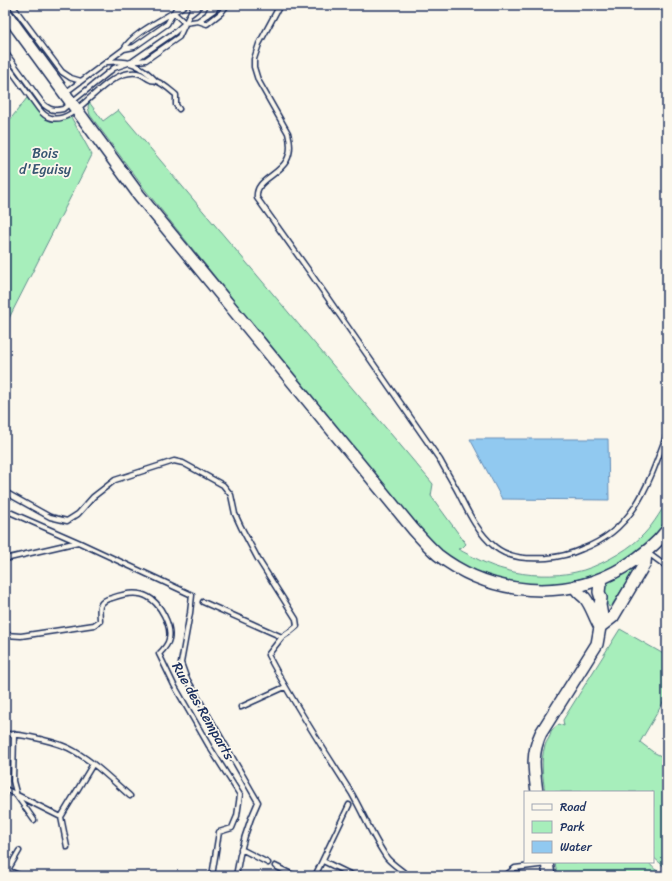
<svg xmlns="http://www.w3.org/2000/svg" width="672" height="881" viewBox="0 0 672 881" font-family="Sriracha,sans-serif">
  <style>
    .green { fill: #a7eebb; stroke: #618e8c }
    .water { fill: #91c9f0; stroke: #628bb6 }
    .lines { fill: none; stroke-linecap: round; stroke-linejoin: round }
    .lane-casing { stroke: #1b2f5e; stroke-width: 7 }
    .secondary-casing { stroke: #1b2f5e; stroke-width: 14 }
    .lane { stroke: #fbf7ec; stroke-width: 4 }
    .secondary { stroke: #fbf7ec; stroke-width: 11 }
    .labels { text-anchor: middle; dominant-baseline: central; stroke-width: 3.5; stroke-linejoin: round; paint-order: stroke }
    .park-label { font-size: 14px; fill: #375571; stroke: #fbf7ec }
    .street-label { font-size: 14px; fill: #1b2f5e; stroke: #fbf7ec }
  </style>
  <rect width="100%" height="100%" fill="#fbf7ec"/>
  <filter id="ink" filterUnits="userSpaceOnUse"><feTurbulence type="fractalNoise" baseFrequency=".025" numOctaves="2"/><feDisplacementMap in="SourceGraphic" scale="8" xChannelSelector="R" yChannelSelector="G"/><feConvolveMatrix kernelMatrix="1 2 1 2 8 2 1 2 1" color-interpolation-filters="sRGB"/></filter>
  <g filter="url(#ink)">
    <path class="green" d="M27,98C41,115 48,126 71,117L92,155L5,326V126Z
      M89,102L103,121L118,110L433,484L431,496L466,544L462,548L458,549C473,557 489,566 506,570C526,576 556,577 576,572C596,568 625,552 640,538C651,528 660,513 667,501V521C619,583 531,604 462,564C448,557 437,547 426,536L303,389L224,288L146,191L90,115L88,107Z
      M634,567L637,568V571L624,586L612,605L609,607C593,584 617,576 634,567Z
      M620,629L667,656V696L640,742L653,752L667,759V869L653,857V792H545C543,778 540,760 545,746C546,741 551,737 551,731L559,724L564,726L563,720Z
      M555,862H649C653,870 660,872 667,876H557Z"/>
    <path class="water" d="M470,439H608L609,500L502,499Z"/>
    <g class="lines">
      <defs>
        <path id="lane" d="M12,5L62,72L71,78L81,81
          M280,5L259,44L254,59V67L258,80L288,133C300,177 254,172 257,198L309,271L440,460C446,471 452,481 458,492C468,512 477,532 495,547C510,559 529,559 547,558C559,557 571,554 582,549C635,530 649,482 667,434
          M174,13L185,23
          M191,14L196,10L200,5
          M207,15L212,5
          M198,21L207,24L221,13L227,5
          M124,49L134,47L167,24L178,5
          M5,52L43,104C50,110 54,111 63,109L114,68L131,62L146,60L179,37L194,5
          M133,61L175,32L185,23L198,21L214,10L218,5
          M5,62L39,109C42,113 46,117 51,118C78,125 103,69 137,73C144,74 145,78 151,80C152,81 155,80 156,81C164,84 170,90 176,95V105L179,109
          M108,62C130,60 141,65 156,81
          M65,93L124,49C133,32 168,17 185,5
          M5,492L50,517L67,521L78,514L93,497L115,480L174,461L183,463L223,485L231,495L235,514L241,527L258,559L296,619L297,626L291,631L282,637L268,655C293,703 323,748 352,794C364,815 373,838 387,858C393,865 402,870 408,876
          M5,510L78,542
          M648,553L667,567
          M5,559L78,542L192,595L190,613L181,663L186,677L258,802C247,825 240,850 236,876
          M203,602L282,637
          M5,635L21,636L94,625L100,621C100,617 99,610 100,606C102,601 107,599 112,598C123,594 138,591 148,597C160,603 172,626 169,639C168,645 163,650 159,654L174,685L209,746L240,795L237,816L232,828L219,832L212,876
          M241,707L285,687
          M5,734C23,734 59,742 74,751C95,763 112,780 130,796
          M14,734L13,781L17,796L34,820
          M5,789L61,817L93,764
          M61,817L67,847
          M241,849L268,863
          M323,861L354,876
          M275,866L295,876
          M5,869L21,876
          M5,875L19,851
          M315,876L349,805
          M505,876L515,868L547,864"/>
        <path id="secondary" d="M5,12L139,195L413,529C421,538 429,547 438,555C491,596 566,602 624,567C640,557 656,545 667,530
          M575,586C576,592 581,594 585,598C592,607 594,617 600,627
          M600,627L613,617L645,563L646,552
          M537,792C534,770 531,754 541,733L597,644L602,616L600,605L601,598L599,592L600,584L603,578
          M547,862L549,876"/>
      </defs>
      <use href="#lane" class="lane-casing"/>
      <use href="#secondary" class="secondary-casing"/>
      <use href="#lane" class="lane"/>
      <use href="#secondary" class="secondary"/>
    </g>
  </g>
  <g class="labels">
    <g class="park-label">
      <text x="45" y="153">Bois<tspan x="45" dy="16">d'Eguisy</tspan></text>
    </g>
    <g class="street-label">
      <text transform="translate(203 711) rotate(60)">Rue des Remparts</text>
    </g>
  </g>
  <rect width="672" height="881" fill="none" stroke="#fbf7ec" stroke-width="20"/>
  <rect x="10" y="10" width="652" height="861" fill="none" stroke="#1b2f5e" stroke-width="1.5" filter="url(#ink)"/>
  <rect x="524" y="791" width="130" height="72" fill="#fbf7ec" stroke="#a1a7b3"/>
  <rect x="532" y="804" width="20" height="6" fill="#fbf7ec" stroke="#a1a7b3"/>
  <text x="560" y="811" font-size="12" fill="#1b2f5e">Road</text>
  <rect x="532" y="821" width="20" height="12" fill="#a7eebb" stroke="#a1a7b3"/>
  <text x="560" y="831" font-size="12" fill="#1b2f5e">Park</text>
  <rect x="532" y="841" width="20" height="12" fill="#91c9f0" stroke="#a1a7b3"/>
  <text x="560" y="851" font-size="12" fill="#1b2f5e">Water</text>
</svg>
